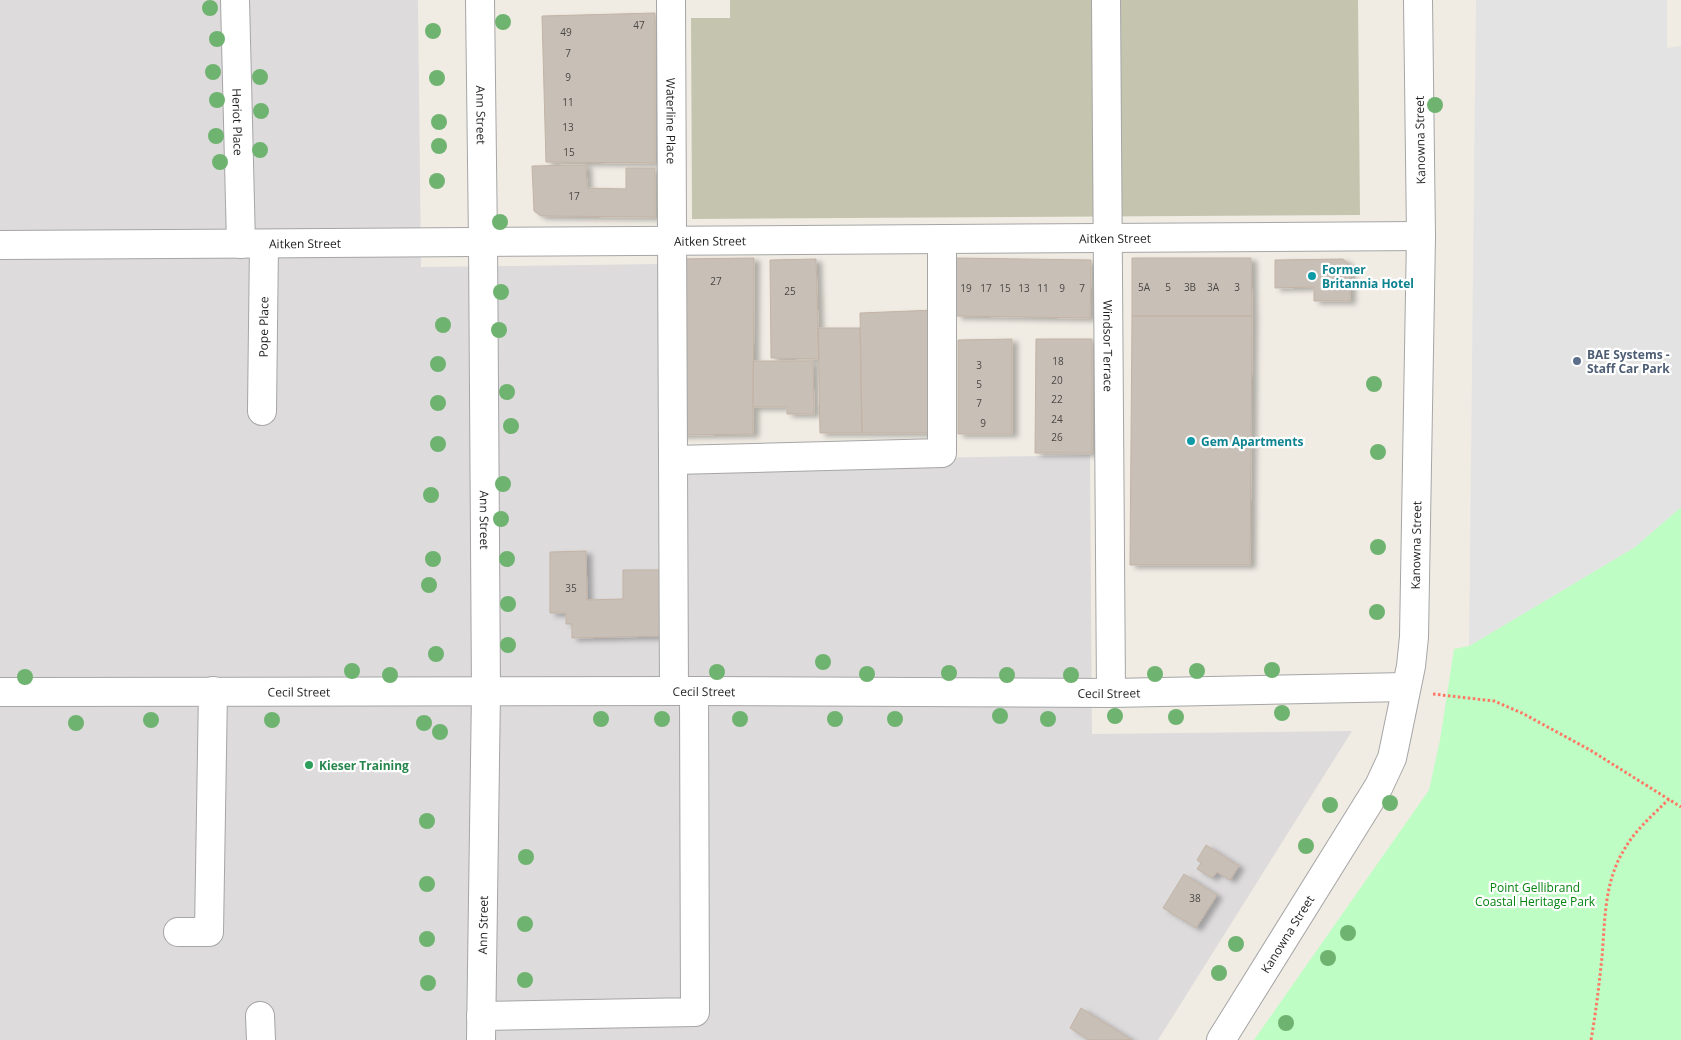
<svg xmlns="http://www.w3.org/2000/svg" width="1681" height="1040" viewBox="0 0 1681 1040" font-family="'Open Sans',sans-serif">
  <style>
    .residential { fill: #dddbdb }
    .construction { fill: #c5c5af }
    .park { fill: #befdc4 }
    .parking { fill: #e3e3e3 }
    .building { fill: #c8bfb7; stroke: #c3b3a5; filter: url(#shadow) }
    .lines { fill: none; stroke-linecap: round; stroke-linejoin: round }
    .minor-casing { stroke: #a6a6a6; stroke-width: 30 }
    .path { stroke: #ff7866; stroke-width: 3; stroke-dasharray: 2.5 2.5; stroke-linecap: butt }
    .minor { stroke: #fff; stroke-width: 28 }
    .tree { fill: #6fb370 }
    .culture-dot { fill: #0f9aa8; stroke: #fff; stroke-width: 2 }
    .service-dot { fill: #5c6f8a; stroke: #fff; stroke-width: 2 }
    .leisure-dot { fill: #2e9e5b; stroke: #fff; stroke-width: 2 }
    .labels { text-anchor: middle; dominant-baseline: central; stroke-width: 4.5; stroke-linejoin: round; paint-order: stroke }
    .number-label { font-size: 10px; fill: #494745 }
    .street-label { font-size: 12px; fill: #1f1f1f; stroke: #fff }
    .culture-label { font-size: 12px; font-weight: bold; fill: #0d838f; stroke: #fff; text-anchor: start }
    .service-label { font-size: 12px; font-weight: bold; fill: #4e5e75; stroke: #fff; text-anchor: start }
    .leisure-label { font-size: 12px; font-weight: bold; fill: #27864d; stroke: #fff; text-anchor: start }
    .park-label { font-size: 12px; fill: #058411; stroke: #fff }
  </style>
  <defs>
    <filter id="shadow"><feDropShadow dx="5.5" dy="3" stdDeviation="2.5" flood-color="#0004"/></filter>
  </defs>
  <rect width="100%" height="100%" fill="#f0ece4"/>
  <path class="residential" d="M0,0H418L421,267L662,264L664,463L1090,455L1092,734L1352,731L1158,1040H0Z"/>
  <path class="construction" d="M730,0H1358L1360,215L692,219L691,18H730Z"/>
  <path class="park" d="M1681,507V1040H1254L1429,790L1440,740L1454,649L1469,646L1635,547Z"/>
  <path class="parking" d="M1476,0H1667V48L1681,46V507L1635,547L1469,646Z"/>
  <path class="building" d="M655,13V163L546,162L542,16Z
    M586,165L587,188L626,189V168H655V217L541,216L534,211L532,166Z
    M754,258L753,434L679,435L678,259Z
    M956,258L1091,260L1090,318L956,316Z
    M1132,258H1251L1252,316H1132Z
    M816,259L819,359L771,358L770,260Z
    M1343,259L1350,265V301H1314V287L1275,288V260Z
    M935,310L936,433H862L860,313Z
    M1132,316H1252L1250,565H1130Z
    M818,328H860L862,433H820Z
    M1012,339V434H958V340Z
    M1036,339H1092V453H1035Z
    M753,361H813L814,414H787V407H753Z
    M586,551L587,600L623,599V570H660L661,636L572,638V624H566V613H550V552Z
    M1206,845L1239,866L1230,880L1217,872L1212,878L1197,869L1201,863L1197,860Z
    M1184,874L1217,895L1196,928L1163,908Z
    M1081,1008L1132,1040H1089L1070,1028Z"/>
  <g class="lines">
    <defs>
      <g id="minor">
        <path id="s1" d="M235,0L241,244"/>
        <path id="s2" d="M480,0L483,241L486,692L481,1040"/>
        <path id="s3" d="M671,0L674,691"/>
        <path id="s4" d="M1106,0L1111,693"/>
        <path id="s5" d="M0,245L1421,236"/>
        <path id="s6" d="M262,411L264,244"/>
        <path d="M674,460L942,453V239"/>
        <path id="s7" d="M0,692L694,691L1111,693L1406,687"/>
        <path d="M178,932H209L213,691"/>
        <path d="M260,1016L261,1040"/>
        <path d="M481,1016L695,1012L694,691"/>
        <path id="s8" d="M1221,1040L1379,786L1392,758L1395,744L1411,666L1414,637L1421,236L1418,0"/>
      </g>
    </defs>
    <use href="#minor" class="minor-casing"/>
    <path class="path" d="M1433,694L1494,701L1522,713L1590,750L1681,807
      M1591,1040C1596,1012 1599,985 1602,957C1605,921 1604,882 1624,850C1635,830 1653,815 1669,799"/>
    <use href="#minor" class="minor"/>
  </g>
  <g class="tree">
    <circle cx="210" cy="8" r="8"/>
    <circle cx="503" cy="22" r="8"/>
    <circle cx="433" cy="31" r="8"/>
    <circle cx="217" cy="39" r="8"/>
    <circle cx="213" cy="72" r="8"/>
    <circle cx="260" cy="77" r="8"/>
    <circle cx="437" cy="78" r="8"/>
    <circle cx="217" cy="100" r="8"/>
    <circle cx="1435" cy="105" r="8"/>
    <circle cx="261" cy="111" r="8"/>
    <circle cx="439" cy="122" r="8"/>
    <circle cx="216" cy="136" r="8"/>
    <circle cx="439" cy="146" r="8"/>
    <circle cx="260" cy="150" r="8"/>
    <circle cx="220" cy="162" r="8"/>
    <circle cx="437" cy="181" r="8"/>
    <circle cx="500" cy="222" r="8"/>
    <circle cx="501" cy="292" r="8"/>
    <circle cx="443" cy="325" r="8"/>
    <circle cx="499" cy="330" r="8"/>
    <circle cx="438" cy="364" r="8"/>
    <circle cx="1374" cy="384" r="8"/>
    <circle cx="507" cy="392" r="8"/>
    <circle cx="438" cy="403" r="8"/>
    <circle cx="511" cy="426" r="8"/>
    <circle cx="438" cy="444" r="8"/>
    <circle cx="1378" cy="452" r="8"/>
    <circle cx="503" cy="484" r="8"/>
    <circle cx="431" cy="495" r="8"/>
    <circle cx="501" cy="519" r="8"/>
    <circle cx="1378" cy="547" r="8"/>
    <circle cx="433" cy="559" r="8"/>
    <circle cx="507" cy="559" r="8"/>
    <circle cx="429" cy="585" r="8"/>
    <circle cx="508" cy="604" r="8"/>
    <circle cx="1377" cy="612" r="8"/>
    <circle cx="508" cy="645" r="8"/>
    <circle cx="436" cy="654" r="8"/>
    <circle cx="823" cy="662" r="8"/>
    <circle cx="1272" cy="670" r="8"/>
    <circle cx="352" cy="671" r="8"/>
    <circle cx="1197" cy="671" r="8"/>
    <circle cx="717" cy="672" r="8"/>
    <circle cx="949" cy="673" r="8"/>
    <circle cx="867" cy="674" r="8"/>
    <circle cx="1155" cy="674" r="8"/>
    <circle cx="390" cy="675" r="8"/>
    <circle cx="1007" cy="675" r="8"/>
    <circle cx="1071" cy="675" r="8"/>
    <circle cx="25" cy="677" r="8"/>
    <circle cx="1282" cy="713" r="8"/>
    <circle cx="1000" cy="716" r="8"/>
    <circle cx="1115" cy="716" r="8"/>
    <circle cx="1176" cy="717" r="8"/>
    <circle cx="601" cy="719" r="8"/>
    <circle cx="662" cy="719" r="8"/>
    <circle cx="740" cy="719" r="8"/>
    <circle cx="835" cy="719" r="8"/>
    <circle cx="895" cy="719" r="8"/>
    <circle cx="1048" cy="719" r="8"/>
    <circle cx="151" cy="720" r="8"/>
    <circle cx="272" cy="720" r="8"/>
    <circle cx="76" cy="723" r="8"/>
    <circle cx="424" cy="723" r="8"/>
    <circle cx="440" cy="732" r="8"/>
    <circle cx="1390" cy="803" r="8"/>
    <circle cx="1330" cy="805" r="8"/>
    <circle cx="427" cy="821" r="8"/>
    <circle cx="1306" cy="846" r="8"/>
    <circle cx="526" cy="857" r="8"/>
    <circle cx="427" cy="884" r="8"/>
    <circle cx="525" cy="924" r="8"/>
    <circle cx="1348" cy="933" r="8"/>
    <circle cx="427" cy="939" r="8"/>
    <circle cx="1236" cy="944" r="8"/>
    <circle cx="1328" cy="958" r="8"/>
    <circle cx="1219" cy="973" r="8"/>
    <circle cx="525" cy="980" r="8"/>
    <circle cx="428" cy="983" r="8"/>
    <circle cx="1286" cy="1023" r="8"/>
  </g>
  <g class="culture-dot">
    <circle cx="1312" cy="276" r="5"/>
    <circle cx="1191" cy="441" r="5"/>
  </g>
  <circle class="service-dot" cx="1577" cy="361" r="5"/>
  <circle class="leisure-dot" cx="309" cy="765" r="5"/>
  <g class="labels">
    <g class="number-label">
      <text x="639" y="25">47</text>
      <text x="566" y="32">49</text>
      <text x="568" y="53">7</text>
      <text x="568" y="77">9</text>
      <text x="568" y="102">11</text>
      <text x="568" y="127">13</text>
      <text x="569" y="152">15</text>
      <text x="574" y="196">17</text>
      <text x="716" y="281">27</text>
      <text x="1144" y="287">5A</text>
      <text x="1168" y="287">5</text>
      <text x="1190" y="287">3B</text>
      <text x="1213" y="287">3A</text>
      <text x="1237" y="287">3</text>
      <text x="966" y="288">19</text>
      <text x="986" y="288">17</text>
      <text x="1005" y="288">15</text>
      <text x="1024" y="288">13</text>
      <text x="1043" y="288">11</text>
      <text x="1062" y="288">9</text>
      <text x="1082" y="288">7</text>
      <text x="790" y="291">25</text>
      <text x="1058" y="361">18</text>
      <text x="979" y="365">3</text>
      <text x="1057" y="380">20</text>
      <text x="979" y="384">5</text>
      <text x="1057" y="399">22</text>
      <text x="979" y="403">7</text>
      <text x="1057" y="419">24</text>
      <text x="983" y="423">9</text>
      <text x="1057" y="437">26</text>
      <text x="571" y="588">35</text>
      <text x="1195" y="898">38</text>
    </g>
    <g class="street-label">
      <text stroke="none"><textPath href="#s2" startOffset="115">Ann Street</textPath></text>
      <text stroke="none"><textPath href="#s3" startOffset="121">Waterline Place</textPath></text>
      <text stroke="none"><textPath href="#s1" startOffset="122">Heriot Place</textPath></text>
      <text transform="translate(1420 140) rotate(-91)">Kanowna Street</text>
      <text stroke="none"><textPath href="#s5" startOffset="1115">Aitken Street</textPath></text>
      <text stroke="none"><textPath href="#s5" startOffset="710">Aitken Street</textPath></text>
      <text stroke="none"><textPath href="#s5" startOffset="305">Aitken Street</textPath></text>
      <text stroke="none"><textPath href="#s6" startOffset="84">Pope Place</textPath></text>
      <text stroke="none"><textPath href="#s4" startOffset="346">Windsor Terrace</textPath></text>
      <text stroke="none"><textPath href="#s2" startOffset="520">Ann Street</textPath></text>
      <text stroke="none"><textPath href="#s8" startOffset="545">Kanowna Street</textPath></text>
      <text stroke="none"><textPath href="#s7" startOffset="299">Cecil Street</textPath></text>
      <text stroke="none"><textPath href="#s7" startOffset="704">Cecil Street</textPath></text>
      <text stroke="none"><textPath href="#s7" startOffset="1109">Cecil Street</textPath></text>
      <text transform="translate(483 925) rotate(-89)">Ann Street</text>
      <text stroke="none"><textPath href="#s8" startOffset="125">Kanowna Street</textPath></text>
    </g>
    <g class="culture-label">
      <text x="1322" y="269">Former<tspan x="1322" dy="14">Britannia Hotel</tspan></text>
      <text x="1201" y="441">Gem Apartments</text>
    </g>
    <g class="service-label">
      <text x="1587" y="354">BAE Systems -<tspan x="1587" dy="14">Staff Car Park</tspan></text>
    </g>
    <g class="leisure-label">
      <text x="319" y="765">Kieser Training</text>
    </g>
    <g class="park-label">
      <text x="1535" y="887">Point Gellibrand<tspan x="1535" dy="14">Coastal Heritage Park</tspan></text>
    </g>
  </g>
</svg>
